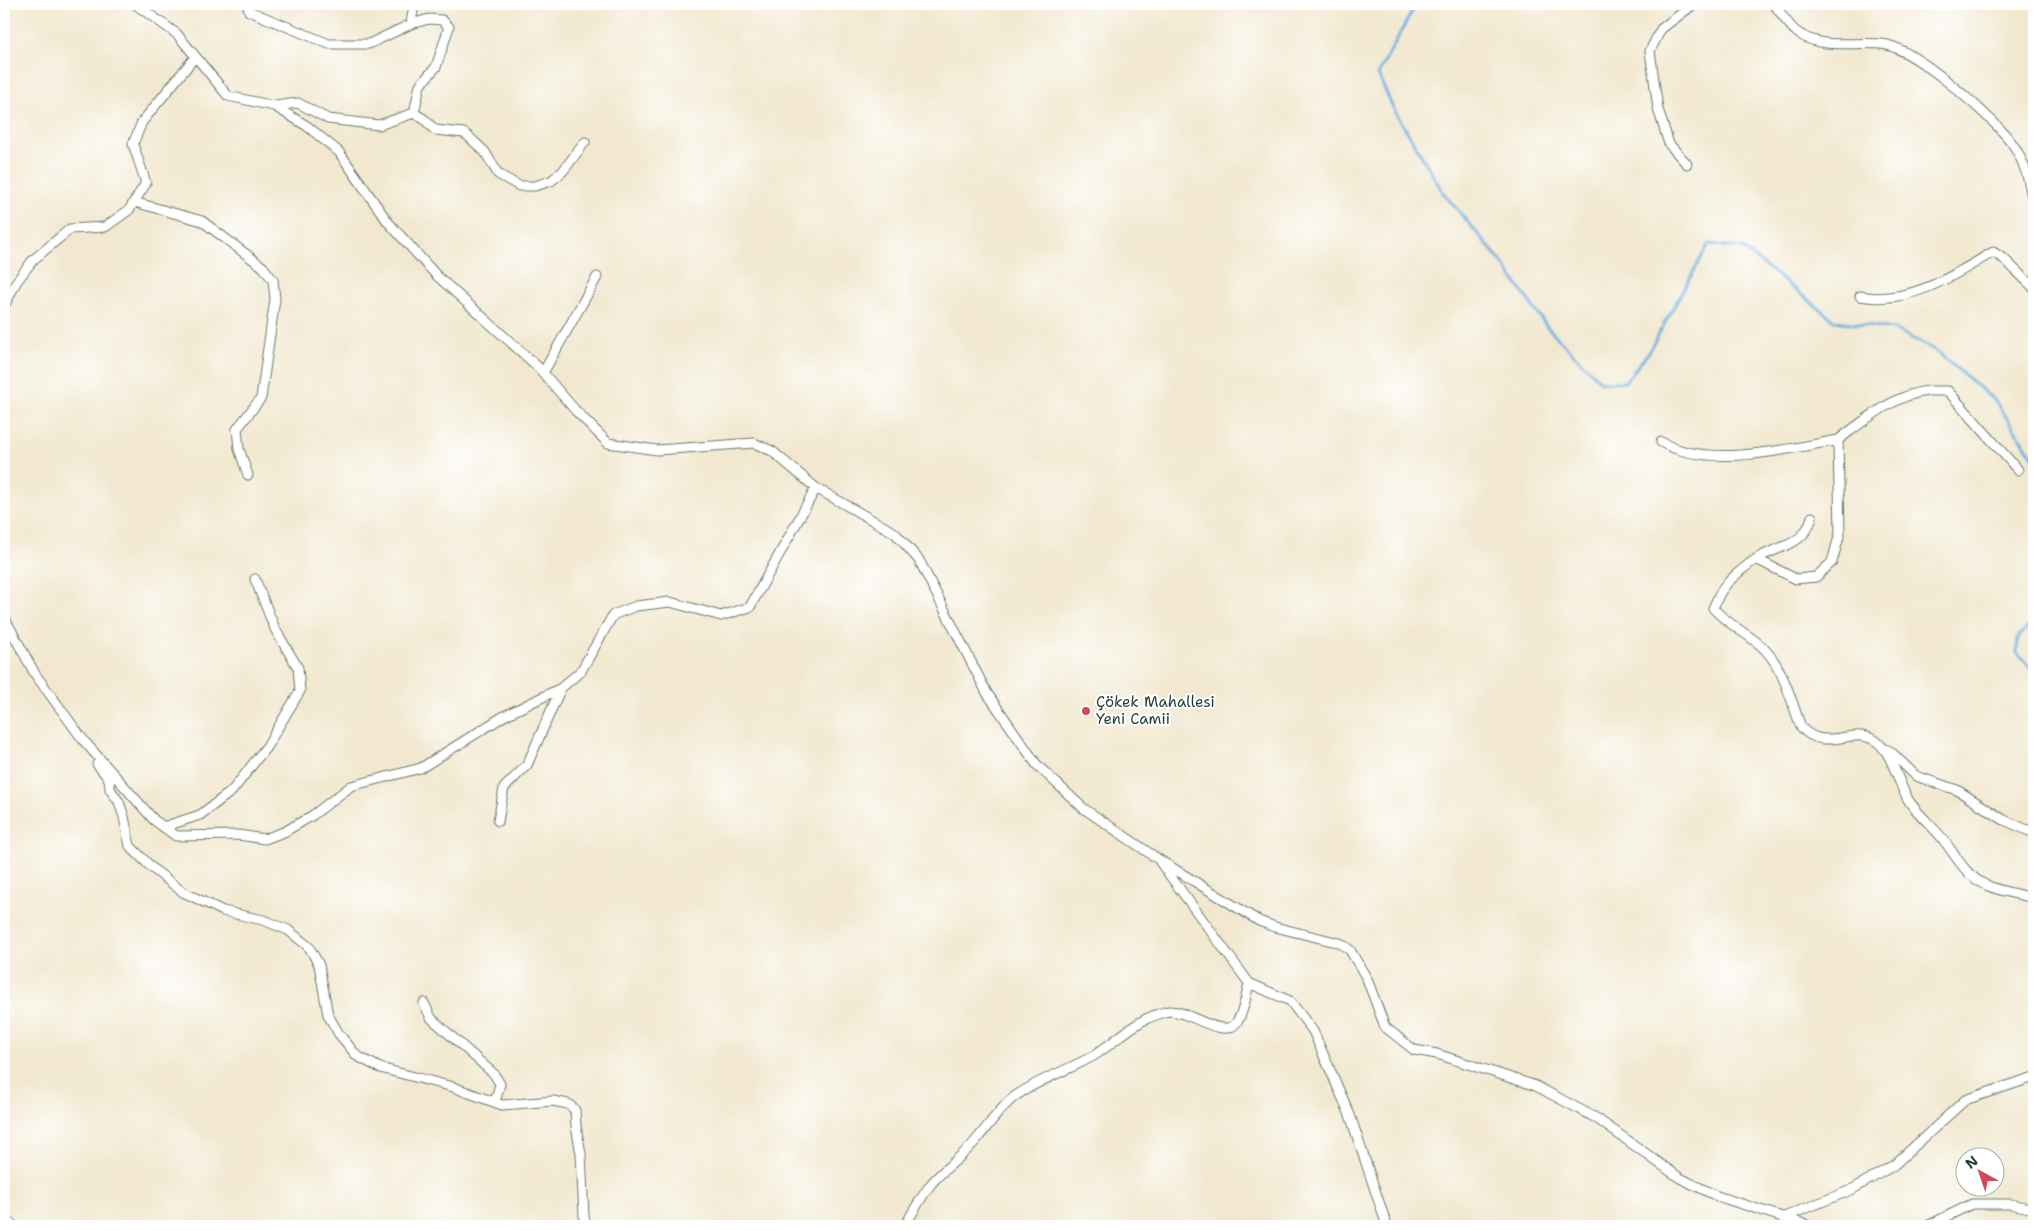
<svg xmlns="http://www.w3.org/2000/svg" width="2038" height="1230" viewBox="0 0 2038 1230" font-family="'Shantell Sans',sans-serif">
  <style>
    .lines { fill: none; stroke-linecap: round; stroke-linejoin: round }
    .stream { stroke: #6bade0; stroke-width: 3 }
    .minor-casing { stroke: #68796a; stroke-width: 11 }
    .minor { stroke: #fff; stroke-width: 9 }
    .poi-dot { fill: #d1495b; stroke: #fff; stroke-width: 2 }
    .labels { text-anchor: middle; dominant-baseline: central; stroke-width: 4; stroke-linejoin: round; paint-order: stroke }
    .poi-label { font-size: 15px; fill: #1f3d34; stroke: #fff; text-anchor: start }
  </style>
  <rect width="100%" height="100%" fill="#fff"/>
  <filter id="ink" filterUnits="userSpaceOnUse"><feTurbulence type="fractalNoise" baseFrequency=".02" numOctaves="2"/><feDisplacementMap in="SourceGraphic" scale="10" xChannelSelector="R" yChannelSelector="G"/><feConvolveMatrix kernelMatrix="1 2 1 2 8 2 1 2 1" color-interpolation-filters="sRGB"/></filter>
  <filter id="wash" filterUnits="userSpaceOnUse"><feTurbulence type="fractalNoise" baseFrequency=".0096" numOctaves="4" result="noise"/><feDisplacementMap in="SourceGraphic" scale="20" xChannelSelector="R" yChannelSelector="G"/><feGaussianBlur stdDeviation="1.12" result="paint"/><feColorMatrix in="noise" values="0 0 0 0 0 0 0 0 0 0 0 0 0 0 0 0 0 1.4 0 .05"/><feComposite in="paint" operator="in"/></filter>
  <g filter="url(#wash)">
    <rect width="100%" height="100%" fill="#f1e8cf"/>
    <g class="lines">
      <path class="stream" d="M1416,4L1378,74L1392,106L1444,194L1500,260L1547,327L1601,382H1625L1648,353L1709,244L1742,248L1835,321L1894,329L1935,350L1996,402L2034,458
        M2034,622L2018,637L2017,653L2034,672"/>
    </g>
  </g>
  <g filter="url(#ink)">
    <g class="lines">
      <defs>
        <path id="minor" d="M135,4L177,34L228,96L274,106L307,126L339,152L388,222L436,275L538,367L575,410L608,443L657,450L754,443L772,451L816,488L895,533L919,560L987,693L1037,765L1083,808L1158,859L1259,921L1275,927L1340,943L1350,950L1367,979L1385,1027L1414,1050L1437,1054L1536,1086L1596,1118L1680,1178L1717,1196L1810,1226
          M247,4L249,11L329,44H369L411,24L429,19L442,20L449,27L436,67L420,85L414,113L379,125L328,119L298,103L274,106
          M1774,4C1781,13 1789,27 1798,33C1823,51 1858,40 1887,45C1917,51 1997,120 2014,146C2026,165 2030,185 2034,207
          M411,24L414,4
          M414,113L424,119L435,130L464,133L469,137L485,152L498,174L519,186H535L551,181L563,171L585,142
          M1687,164L1669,144L1658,109L1650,51L1661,29L1694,4
          M134,202L202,221L263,267L273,280L275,299L261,398L237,429L239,449L248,475
          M1860,296C1909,305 1953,276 1993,252L2004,259L2034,288
          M4,306L17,281L33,260L70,229L105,227L129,210L146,183L133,144L142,122L195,57
          M543,373L597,277
          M1661,442C1708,469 1787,449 1838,440
          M1812,517C1804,547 1779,545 1756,559C1747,565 1727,581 1722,590C1718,596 1716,602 1713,608C1726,623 1743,631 1759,644C1783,664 1790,698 1801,727C1824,754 1854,725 1876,741C1894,755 1897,782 1909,801C1918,814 1932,826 1942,838C1955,854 1966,877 1986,885C2001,892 2019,894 2034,898
          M1756,559L1796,579L1816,577L1832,562L1840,533L1838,440C1864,421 1895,394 1928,391C1934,391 1941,391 1948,391L2018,470
          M4,617L35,674L84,741L154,820L176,836L238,835L265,839L286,831L313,815L351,786L421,768L504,716L561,688L581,671L613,615L636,606L670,602L721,616L750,607L816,488
          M1885,749L1890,751L1916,776L1957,790L2004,820L2034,833
          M97,764L109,779L110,789L119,802L124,817L130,846L152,868L183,892L223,911L263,920L288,930L309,947L319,965L328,1015L339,1034L357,1056L380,1068L453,1087L502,1105L553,1101L568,1104L575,1110L576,1126L581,1154L584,1217L586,1226
          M498,821L504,788L527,765L561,688
          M163,827L200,815L232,791L267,746L300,691L298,668L275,629L255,579
          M1160,862L1249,983L1290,1001L1313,1031L1350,1115L1387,1226
          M424,1003L431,1018L494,1074L500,1084L495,1102
          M1782,1218L1851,1190L1894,1165L1965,1100L2034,1077
          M4,1219L14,1226
          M905,1226C913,1212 921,1197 931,1184C944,1168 964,1156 977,1139C989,1125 999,1109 1014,1097C1039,1079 1069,1070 1095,1055C1112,1044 1129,1027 1148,1018C1153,1016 1163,1012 1169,1011C1189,1010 1223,1040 1236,1023C1244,1013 1246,995 1249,983
          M1927,1226L1972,1204H2011L2034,1209"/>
      </defs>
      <use href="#minor" class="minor-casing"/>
      <use href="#minor" class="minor"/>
    </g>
  </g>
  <circle class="poi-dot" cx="1086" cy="711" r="5"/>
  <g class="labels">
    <g class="poi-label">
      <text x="1096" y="702">Çökek Mahallesi<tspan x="1096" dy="17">Yeni Camii</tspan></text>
    </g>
  </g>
  <rect width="2038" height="1230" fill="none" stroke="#fff" stroke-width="20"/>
  <g transform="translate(1980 1172) rotate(320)"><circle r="24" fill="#ffffff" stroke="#a5b1ae"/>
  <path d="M0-4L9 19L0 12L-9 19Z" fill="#d1495b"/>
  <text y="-8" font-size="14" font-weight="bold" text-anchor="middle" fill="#1f3d34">N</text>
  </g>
</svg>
